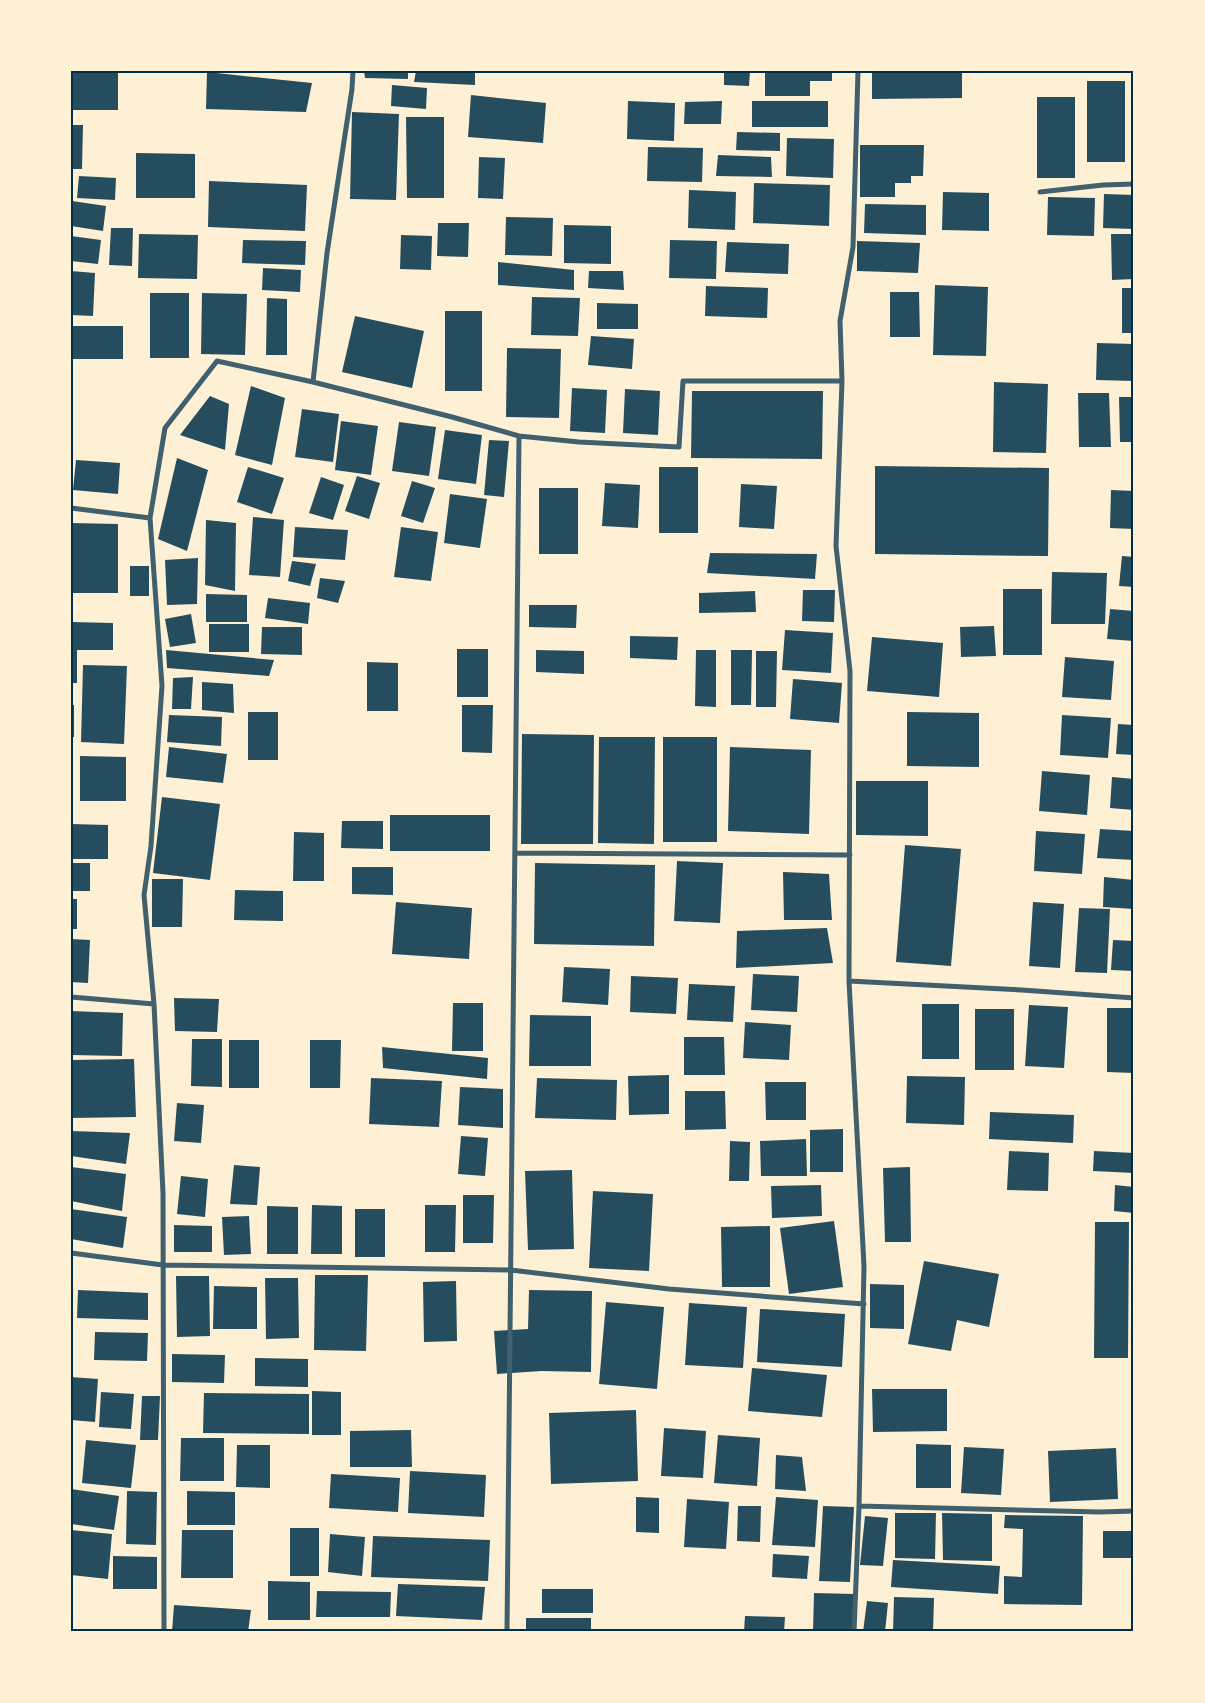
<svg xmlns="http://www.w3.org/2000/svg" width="1205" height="1703" viewBox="0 0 1205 1703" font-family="Merriweather,serif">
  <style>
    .building { fill: #264d5e }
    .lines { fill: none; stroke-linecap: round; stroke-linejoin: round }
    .minor { stroke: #3f606c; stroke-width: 5 }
    .neatline { fill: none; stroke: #003049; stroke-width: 2 }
  </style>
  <rect width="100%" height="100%" fill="#fdf0d5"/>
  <path class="building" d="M71,71H118V110H71Z
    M364,71H408V79L365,78Z
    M416,71H475V85L414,82Z
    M724,71H750L749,86L724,85Z
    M765,71H832V81H810V96H765Z
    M872,71H962V98L872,99Z
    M207,72L312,83L306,112L206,109Z
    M1087,81H1125V162H1087Z
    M392,85L427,88L426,109L391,106Z
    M471,95L546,103L543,143L468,137Z
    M1037,97H1075V178H1037Z
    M628,101L675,103L674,141L627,139Z
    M722,101L721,124H684L685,102Z
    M752,101H828V127H752Z
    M352,112L399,114L396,200L350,199Z
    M406,117H444V198H407Z
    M71,125H83L82,169H71Z
    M737,132L780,133V151L736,150Z
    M787,138L834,139L833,178L786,176Z
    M860,145H924L923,176H911V183H895V197H860Z
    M648,147L703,148L702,182L647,181Z
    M136,153L195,154V198H136Z
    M718,155L771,157L772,177L716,176Z
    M479,157L505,158L503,199L478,198Z
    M79,176L116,178L115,200L77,198Z
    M209,181L307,185L305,231L208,227Z
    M754,183L830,185L829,226L753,223Z
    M689,190L736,192L735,230L688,228Z
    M943,192L989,193V231L942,230Z
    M1104,194L1134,195V229L1103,228Z
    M1048,197L1095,198L1094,236L1047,235Z
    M72,201L106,206L103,231L71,226Z
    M865,204L926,205V235L864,233Z
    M506,217L553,218L552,256L505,255Z
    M438,223H469L468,257L437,256Z
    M564,225L611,226V264L564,263Z
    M111,228H133L132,266L109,265Z
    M139,234L198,235L197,279L138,278Z
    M1111,234H1134V279L1112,280Z
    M401,235L432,236L431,270L400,269Z
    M71,236L101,240L98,264L71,261Z
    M243,240L306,241L305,265L242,263Z
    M670,240L717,241L716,279L669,278Z
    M857,241L920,243L918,273L857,271Z
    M727,242L789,244L788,274L725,272Z
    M498,262L574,270V290L498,285Z
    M263,268L301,270L300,292L262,290Z
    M71,271L95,273L93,316L71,315Z
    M589,271H623L624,290L588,288Z
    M935,285L988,287L986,356L933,355Z
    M706,286L768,288L767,318L705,316Z
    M1122,288H1134V333H1122Z
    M890,292H919L920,337H890Z
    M150,293H189V358H150Z
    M202,293L247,294L245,355L201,354Z
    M532,297L580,298L578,336L531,335Z
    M267,298L287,299V355H266Z
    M597,303L638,304V329H597Z
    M445,311H482V391H445Z
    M355,316L424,331L412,388L342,372Z
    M71,326H123V359H71Z
    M591,336L634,339L632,369L588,365Z
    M1097,343L1134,344V381L1096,380Z
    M507,348L561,349L559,418L506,417Z
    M994,382L1048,384L1046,453L993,452Z
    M251,386L285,398L272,465L235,455Z
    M572,388L607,390L605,433L570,431Z
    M625,389L660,391L658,435L623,433Z
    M692,391H823L822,459L691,458Z
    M1078,393H1109L1111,447H1079Z
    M210,396L229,404L225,450L180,435Z
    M1119,397H1134V442H1120Z
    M302,409L339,414L333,462L295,457Z
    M341,421L378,426L371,475L335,470Z
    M399,422L436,427L429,476L392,471Z
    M445,430L482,435L476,484L438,479Z
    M489,440L509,441L504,497L484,495Z
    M177,458L208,470L187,551L158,539Z
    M76,460L120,463L118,494L73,490Z
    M875,466L1049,468L1048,556L875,554Z
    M248,467L284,478L272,514L237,502Z
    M659,467H698V533H659Z
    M357,476L380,483L369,519L345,511Z
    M321,477L344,485L333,520L309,513Z
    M412,481L435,488L423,523L401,516Z
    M605,483L640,485L638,528L602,526Z
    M741,484L777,486L774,529L739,527Z
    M539,488H578V554H539Z
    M1111,490L1134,491V529L1110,528Z
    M450,494L487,499L480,548L444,543Z
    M253,517L284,520L280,577L249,575Z
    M206,520L236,523L235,591L205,585Z
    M71,523L118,524V593H71Z
    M295,527L348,530L345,560L293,557Z
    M401,527L438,532L431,581L394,577Z
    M710,553L817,554L815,579L707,573Z
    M1122,556L1134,557V587L1119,586Z
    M198,558L197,604L167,605L165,560Z
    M292,561L316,564L310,586L288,581Z
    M130,566H149V596H130Z
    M1052,572L1107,573L1105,624H1051Z
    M320,578L345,581L338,603L317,598Z
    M1003,589H1042V655H1003Z
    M803,590H835L834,622L802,621Z
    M755,591L756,612L699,613V593Z
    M206,594L247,595V622H206Z
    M268,598L310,603L308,624L265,618Z
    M529,605H577L576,628L529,627Z
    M1110,609L1134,611V641L1107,639Z
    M191,614L196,643L170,647L165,619Z
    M72,622L113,623V650H77V683H71Z
    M209,624H249V652H209Z
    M994,626L996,656L961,657L960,627Z
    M262,627H302V655L261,654Z
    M785,630L833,633L831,673L782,670Z
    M630,636L678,637L677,660L630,658Z
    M872,637L943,643L939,697L867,691Z
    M457,649H488V697H457Z
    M166,650L274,660L269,676L167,668Z
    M536,650L584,651V674L536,672Z
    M696,650H716V707L695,706Z
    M731,650H752L751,705H731Z
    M756,651H777L776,707H756Z
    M1065,657L1114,661L1111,700L1062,697Z
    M367,662L398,663V711H367Z
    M83,665L127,666L124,744L81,742Z
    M193,677L191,709H172L173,678Z
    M793,679L842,683L839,723L790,719Z
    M202,682L233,684L234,713L202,710Z
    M71,705H74V737H71Z
    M462,705H493L492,753L462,752Z
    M248,712H278V760H248Z
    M907,712L979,713V767L907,766Z
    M169,715L222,717L221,746L167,742Z
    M1062,715L1111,718L1108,758L1060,755Z
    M1118,724L1134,725V755L1116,754Z
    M522,734L594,735L593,844H521Z
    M599,737H655L654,844L598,843Z
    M663,737H717V842H663Z
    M169,747L227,754L223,783L166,777Z
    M730,747L811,750L809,834L728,831Z
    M80,756L126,757V801H80Z
    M1042,771L1090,775L1087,815L1039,811Z
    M1112,777L1134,779V810L1110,808Z
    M856,781H928V836L856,835Z
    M162,797L220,804L210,880L153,873Z
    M390,815H490V851H390Z
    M342,821H383V849L341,848Z
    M71,824L108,825V859H71Z
    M1100,829L1134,831V860L1097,858Z
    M1036,831L1085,834L1082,874L1034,871Z
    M294,832L324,833V881H293Z
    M905,845L961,849L951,966L896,962Z
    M677,861L723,863L720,923L674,921Z
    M71,863H90V891H71Z
    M535,863L655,865L654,946L534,944Z
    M352,867H393V895L352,894Z
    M783,872L829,874L832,920H784Z
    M1104,877L1134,880V909L1103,907Z
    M152,879H183L182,927H152Z
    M235,890L283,891V921L234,920Z
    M71,899H77V929H71Z
    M396,902L472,908L469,959L392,954Z
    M1033,902L1064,904L1060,968L1029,966Z
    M1079,908L1110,909L1107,973L1075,972Z
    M827,928L833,963L736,968L737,931Z
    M71,939L90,940L88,983L71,982Z
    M1113,940L1134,941V971L1111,970Z
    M564,967L610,969L608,1005L562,1002Z
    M753,974L799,976L797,1012L751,1010Z
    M631,976L678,978L676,1014L630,1012Z
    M689,984L735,986L733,1022L687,1020Z
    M174,998L219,999L217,1032L175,1031Z
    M453,1003H483V1051H452Z
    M922,1004H959V1059H922Z
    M1029,1005L1068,1007L1064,1068L1025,1066Z
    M1107,1008H1134V1073L1107,1072Z
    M975,1009H1014V1070H975Z
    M71,1011L123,1013L122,1056L71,1055Z
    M530,1015L591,1016V1066H529Z
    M745,1022L791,1025L789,1060L743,1058Z
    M684,1037H724L725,1075H684Z
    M192,1039H222V1087L191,1086Z
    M229,1040H259V1088H229Z
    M310,1040H341L340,1088H310Z
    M382,1047L488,1058L487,1079L383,1068Z
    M134,1059L136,1117L71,1118V1060Z
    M669,1075V1114L629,1115L628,1076Z
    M907,1076L965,1077L964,1125L906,1123Z
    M371,1078L442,1081L439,1127L369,1124Z
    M537,1078L617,1080L616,1120L535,1118Z
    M765,1082H806V1120H766Z
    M460,1087L503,1089V1128L458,1125Z
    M685,1091H725L726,1129L685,1130Z
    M177,1103L204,1105L201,1143L174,1141Z
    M990,1112L1074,1115L1073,1143L989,1139Z
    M843,1129V1172H810V1130Z
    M71,1131L130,1133L126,1164L71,1156Z
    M461,1136L488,1138L485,1176L458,1174Z
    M806,1139L807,1176H761L760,1141Z
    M730,1141L750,1142L749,1181H729Z
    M1009,1151L1049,1153L1048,1191L1007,1190Z
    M1094,1151L1134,1153V1173L1093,1171Z
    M234,1165L260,1167L257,1205L230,1204Z
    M71,1167L126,1174L122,1211L71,1201Z
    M910,1167L911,1242H885L883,1168Z
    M572,1170L574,1249L528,1250L525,1171Z
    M181,1176L208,1179L205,1217L177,1214Z
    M821,1185L822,1216L772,1218L771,1186Z
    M1115,1185L1134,1187V1213L1114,1211Z
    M593,1191L653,1194L649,1271L589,1268Z
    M463,1195H494L493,1243H463Z
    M312,1205L342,1206V1254H311Z
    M425,1205H456L455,1252H425Z
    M267,1206L298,1207V1254H267Z
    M71,1209L127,1217L123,1248L71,1239Z
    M355,1209H385V1257H355Z
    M249,1216L251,1254L224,1255L222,1217Z
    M834,1221L843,1287L789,1294L780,1228Z
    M1095,1222H1129L1128,1358H1094Z
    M174,1225L212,1226V1252H174Z
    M770,1226V1287H722L721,1227Z
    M924,1261L999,1274L989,1327L957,1320L951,1351L908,1344Z
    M315,1275H368L366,1351L314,1350Z
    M176,1276H209L210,1336L177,1337Z
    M265,1278H298L299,1338L266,1339Z
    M456,1281L457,1341L424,1342L423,1282Z
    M870,1284L904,1285V1329L870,1328Z
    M214,1286L257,1287V1329H213Z
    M78,1290L148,1293V1320L77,1318Z
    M529,1290L592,1291L591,1372L541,1371L497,1374L494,1331L528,1329Z
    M606,1302L664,1307L657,1389L599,1384Z
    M689,1303L747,1307L743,1368L685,1365Z
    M760,1309L845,1314L842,1367L757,1362Z
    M95,1332L148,1333L147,1361L94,1360Z
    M172,1354L225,1355L224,1383L172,1382Z
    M255,1358L308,1359V1387L255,1386Z
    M752,1368L827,1375L822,1417L748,1411Z
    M71,1377L98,1379L95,1422L71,1420Z
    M872,1389H947V1431L873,1432Z
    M312,1391L341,1392V1435H312Z
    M101,1392L134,1394L131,1429L99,1427Z
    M204,1393L309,1394V1434L203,1433Z
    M142,1396H160L158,1440H140Z
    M636,1410L638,1481L551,1484L549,1413Z
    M664,1428L706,1431L703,1478L661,1476Z
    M411,1430L412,1467H350V1431Z
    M718,1435L760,1438L757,1486L714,1483Z
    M181,1438H224V1481H180Z
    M86,1440L136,1445L131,1488L82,1483Z
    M916,1444L951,1445V1488H916Z
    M237,1445H270V1488L236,1487Z
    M964,1447L1004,1449L1001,1495L961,1493Z
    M1116,1448L1118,1499L1050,1502L1048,1451Z
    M776,1455L802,1457L806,1491L775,1489Z
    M410,1471L486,1475L484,1517L408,1513Z
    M331,1474L400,1478L398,1512L329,1508Z
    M71,1489L119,1496L114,1530L71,1524Z
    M127,1491L157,1492L156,1545L126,1544Z
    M187,1491L235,1492V1525H187Z
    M636,1497L659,1498V1533L636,1532Z
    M776,1497L818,1500L815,1547L772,1545Z
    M687,1499L729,1502L726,1549L684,1547Z
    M738,1506H761L760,1542L737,1541Z
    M823,1506L854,1507L850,1582L819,1581Z
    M895,1513H936L935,1559L895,1558Z
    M942,1513L992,1514V1561L943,1560Z
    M1005,1515L1083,1516L1082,1605L1004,1604V1576L1022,1577L1023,1529L1004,1528Z
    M865,1516L888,1518L883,1566L860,1565Z
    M290,1528H319V1576H290Z
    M71,1530L112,1534L108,1579L71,1575Z
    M182,1530H233V1578H181Z
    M1103,1531H1134V1558H1103Z
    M330,1534L365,1537L362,1576L328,1572Z
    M373,1536L490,1540L488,1581L371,1577Z
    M773,1554L809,1556L807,1579L772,1577Z
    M113,1556L157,1557V1589H113Z
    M893,1560L1000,1566L998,1594L891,1587Z
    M268,1581L310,1582V1620H268Z
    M398,1584L485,1587L482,1620L396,1616Z
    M542,1589H593V1613H542Z
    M317,1591L391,1592L390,1617H316Z
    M814,1593L854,1594L853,1632H813Z
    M894,1597L934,1598L933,1632H893Z
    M867,1601L888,1603L885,1632H863Z
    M174,1605L251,1610L248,1632H172Z
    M745,1616L785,1617L784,1632H744Z
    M526,1618H591V1632H526Z
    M393,1629L436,1630V1632H393Z"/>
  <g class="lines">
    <path class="minor" d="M353,71L352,89L327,253L313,382L452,417L519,436L579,442L679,447L683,381H842
      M1040,192L1103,185L1134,184
      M71,508L150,518
      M515,853L850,855
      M849,981L1022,990L1134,998
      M71,997L154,1004
      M71,1253L163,1265L511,1270L669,1289L864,1304
      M859,1506L1100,1512L1134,1511
      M164,1632L163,1193L154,1004L144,895L151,846L162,686L150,518L165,428L217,361L313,382
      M507,1632L519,436
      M854,1632L859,1506L864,1266L849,981L850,671L836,546L842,381L840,321L853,247L858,71"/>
  </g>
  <rect width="1205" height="1703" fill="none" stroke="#fdf0d5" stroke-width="145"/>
  <rect x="72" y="72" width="1060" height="1558" class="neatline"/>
</svg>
